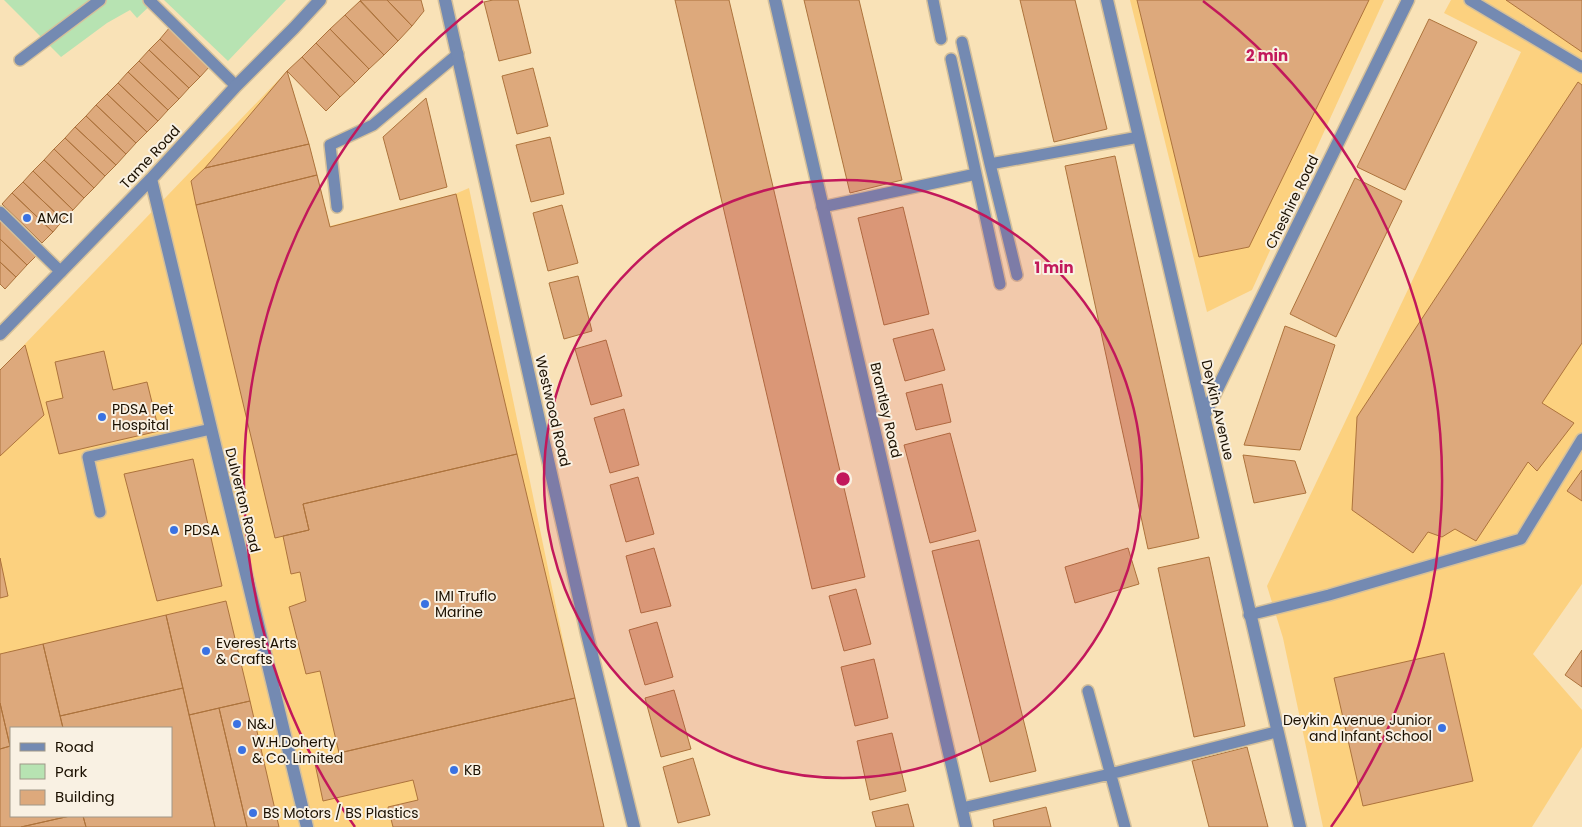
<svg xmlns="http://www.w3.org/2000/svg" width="1582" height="827" viewBox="0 0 1582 827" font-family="Poppins,sans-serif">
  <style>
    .built { fill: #fcd17f; fill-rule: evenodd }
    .green { fill: #b7e3b2 }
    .building { fill: #dda97c; stroke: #ad733c }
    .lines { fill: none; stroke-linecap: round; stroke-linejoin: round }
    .lane-casing { stroke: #d5c09a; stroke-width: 14 }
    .street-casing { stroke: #d5c09a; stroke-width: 15 }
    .lane { stroke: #748ab2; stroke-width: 11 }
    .street { stroke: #748ab2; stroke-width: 12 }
    .ring { fill: none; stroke: #c2185b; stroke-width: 2.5 }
    .poi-dot { fill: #3a72e2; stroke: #f9f1e3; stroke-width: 2 }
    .labels { text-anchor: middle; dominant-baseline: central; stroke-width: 4; stroke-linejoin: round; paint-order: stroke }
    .street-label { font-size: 14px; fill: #1b1000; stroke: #f9f1e3 }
    .poi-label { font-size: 14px; fill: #1b1000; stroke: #f9f1e3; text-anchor: start }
    .centre { fill: #c2185b; stroke: #f9f1e3; stroke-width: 2.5 }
    .ring-label { font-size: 15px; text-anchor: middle; font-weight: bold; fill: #c2185b; stroke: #f9f1e3; stroke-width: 4; stroke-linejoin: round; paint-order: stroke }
  </style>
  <rect width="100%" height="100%" fill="#f9e2b7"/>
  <path class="built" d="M1130,0H1384L1252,290L1207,312Z
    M1451,0H1582V584L1533,654L1582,710V747L1532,827H1323L1283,638L1267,586L1521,52L1444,13Z
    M287,71L309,144L330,226L455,194L469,188L575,698L604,827H0V370ZM11,728H171V816H11Z"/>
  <path class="green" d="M4,0H156L137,18L130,10L107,23L61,57Z
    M164,0H286L228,61Z"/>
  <path class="building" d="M360,0H387L412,26L398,41Z
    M387,0H421L424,11L412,26Z
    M493,0H518L531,53L499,61L484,2Z
    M675,0H729L865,577L812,589Z
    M804,0H859L902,180L850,193Z
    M1020,0H1075L1107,129L1054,142Z
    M1137,0H1369L1249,247L1199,257Z
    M1506,0H1582V52Z
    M360,1L398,41L384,55L345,15Z
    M345,15L384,55L369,69L330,29Z
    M1429,19L1477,42L1405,190L1357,167Z
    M170,27L210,66L200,77L160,39Z
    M330,29L369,69L355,83L316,43Z
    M160,39L200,77L189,88L149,50Z
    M316,43L355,83L340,97L302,57Z
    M149,50L189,88L179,99L139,61Z
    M302,57L340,97L326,111L287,71Z
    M139,61L179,99L168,110L128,72Z
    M533,68L548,126L517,134L502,76Z
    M287,71L309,144L205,168Z
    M128,72L168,110L158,121L118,83Z
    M1578,82L1582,85V343L1542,403L1574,423L1537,471L1528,462L1476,541L1455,529L1442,537L1428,532L1413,553L1352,510L1357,417Z
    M118,83L158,121L147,132L107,94Z
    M107,94L147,132L136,143L96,105Z
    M426,98L447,187L400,200L383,137Z
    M96,105L136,143L126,154L86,116Z
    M86,116L126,154L116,165L75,127Z
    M75,127L116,165L105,176L65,138Z
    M550,137L564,194L531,202L516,145Z
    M65,138L105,176L94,188L54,149Z
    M309,144L317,175L196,205L191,181L205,168Z
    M54,149L94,188L84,198L44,160Z
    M1115,156L1199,538L1148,549L1065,166Z
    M44,160L84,198L73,210L33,171Z
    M33,171L73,210L63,220L23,182Z
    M317,175L330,227L456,194L517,454L303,504L309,530L275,538L196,205Z
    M1355,178L1402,201L1336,337L1290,314Z
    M23,182L63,220L53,232L12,193Z
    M12,193L53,232L42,243L2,204Z
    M562,205L578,263L548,271L533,213Z
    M903,207L929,314L884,325L858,218Z
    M0,216L38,254L27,265L0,239Z
    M0,239L27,265L16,277L0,262Z
    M0,262L16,277L5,289L0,284Z
    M578,276L592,331L564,339L549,283Z
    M1285,326L1335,345L1300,450L1244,445Z
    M933,329L945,370L905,381L893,339Z
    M606,340L622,396L591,405L575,349Z
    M25,345L44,415L0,456V370Z
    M104,351L113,390L147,382L159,431L59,454L46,402L63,398L55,362Z
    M942,384L951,422L916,430L906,393Z
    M624,409L639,465L610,473L594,418Z
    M950,433L976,531L930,543L904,445Z
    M517,454L575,698L339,753L320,671L306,674L289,607L306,601L300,572L291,574L283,536L309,530L303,504Z
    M1243,455L1295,461L1306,493L1254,503Z
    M193,459L222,586L157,601L124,474Z
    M1582,470V501L1567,491Z
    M638,477L654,534L626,542L610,485Z
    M979,540L1036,771L990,782L932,551Z
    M654,548L671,606L641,613L626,556Z
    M1128,548L1139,584L1075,603L1065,567Z
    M1209,557L1245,726L1194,737L1158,568Z
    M0,558L8,596L0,598Z
    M856,589L871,644L844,651L829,596Z
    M226,601L250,701L189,715L166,615Z
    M166,615L183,688L60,716L43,644Z
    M657,622L673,677L645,685L629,630Z
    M43,644L63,728H11L10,746L0,703V654Z
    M1582,650V687L1565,675Z
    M1444,653L1473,781L1363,806L1334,678Z
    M874,659L888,718L855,726L841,667Z
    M183,688L215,827H86L83,816H171V728H63L60,716Z
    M674,690L691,749L661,757L645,698Z
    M575,698L604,827H393L388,807L418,800L413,780L323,801L314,759Z
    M250,701L279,827H247L219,708Z
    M0,703L10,746L0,749Z
    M219,708L247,827H215L189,715Z
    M892,733L906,791L870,800L857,741Z
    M11,746V816H70L21,827H0V749Z
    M1247,747L1268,827H1209L1192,761Z
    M693,758L710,815L678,823L663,767Z
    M908,804L914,827H876L872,812Z
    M1046,807L1051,827H994L993,820Z
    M70,816H83L86,827H21Z"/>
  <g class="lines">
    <defs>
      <path id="lane" d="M149,0L236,86
        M933,0L941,39
        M1470,0L1582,67
        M962,42L990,164
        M951,59L1000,284
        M20,60L100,0
        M337,207L330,145L373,125L458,54
        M822,207L976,174
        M0,212L61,272
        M1017,275L990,164L1139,137
        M100,512L88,457L211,429
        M1249,615L1329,595L1521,539L1582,439
        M1088,691L1125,827
        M962,808L1110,774L1276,732"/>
      <path id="street" d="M445,0L587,634L634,827
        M775,0L966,827
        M1107,0L1300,827
        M151,179L307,827
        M0,334L151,179L236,86L294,28L320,0
        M1204,416L1408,0"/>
    </defs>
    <use href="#lane" class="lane-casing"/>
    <use href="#street" class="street-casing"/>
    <use href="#lane" class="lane"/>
    <use href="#street" class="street"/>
  </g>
  <circle cx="843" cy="479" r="299" fill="#c2185b" fill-opacity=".12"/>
  <g class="ring">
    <circle cx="843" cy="479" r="299"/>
    <path d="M355 827A599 599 0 0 1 483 1M1203 1A599 599 0 0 1 1331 827"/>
  </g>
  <g class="poi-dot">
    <circle cx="27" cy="218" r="5"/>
    <circle cx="102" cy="417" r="5"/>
    <circle cx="174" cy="530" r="5"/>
    <circle cx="425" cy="604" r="5"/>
    <circle cx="206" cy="651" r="5"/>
    <circle cx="237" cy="724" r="5"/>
    <circle cx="1442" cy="728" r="5"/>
    <circle cx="242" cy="750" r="5"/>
    <circle cx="454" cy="770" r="5"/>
    <circle cx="253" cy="813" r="5"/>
  </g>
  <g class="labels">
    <g class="street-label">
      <text transform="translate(150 157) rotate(-47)">Tame Road</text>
      <text transform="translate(1292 202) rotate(-64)">Cheshire Road</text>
      <text transform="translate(886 410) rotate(77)">Brantley Road</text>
      <text transform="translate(1218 410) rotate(77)">Deykin Avenue</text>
      <text transform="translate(553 411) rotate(77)">Westwood Road</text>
      <text transform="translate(243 500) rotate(76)">Dulverton Road</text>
    </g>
    <g class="poi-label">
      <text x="37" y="218">AMCI</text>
      <text x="112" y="409">PDSA Pet<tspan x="112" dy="16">Hospital</tspan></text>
      <text x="184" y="530">PDSA</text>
      <text x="435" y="596">IMI Truflo<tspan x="435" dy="16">Marine</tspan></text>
      <text x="216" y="643">Everest Arts<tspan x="216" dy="16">&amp; Crafts</tspan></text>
      <text x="1432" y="720" text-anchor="end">Deykin Avenue Junior<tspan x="1432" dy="16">and Infant School</tspan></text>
      <text x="247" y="724">N&amp;J</text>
      <text x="252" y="742">W.H.Doherty<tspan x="252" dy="16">&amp; Co. Limited</tspan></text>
      <text x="464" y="770">KB</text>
      <text x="263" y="813">BS Motors / BS Plastics</text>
    </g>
  </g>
  <circle cx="843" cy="479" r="8" class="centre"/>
  <g class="ring-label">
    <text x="1267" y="61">2 min</text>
    <text x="1054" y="273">1 min</text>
  </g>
  <rect x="10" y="727" width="162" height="90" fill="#f9f1e3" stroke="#a09788"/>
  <rect x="20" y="743" width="25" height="8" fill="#748ab2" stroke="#a09788"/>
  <text x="55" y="752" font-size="15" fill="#1b1000">Road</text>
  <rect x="20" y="764" width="25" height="15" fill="#b7e3b2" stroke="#a09788"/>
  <text x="55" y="777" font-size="15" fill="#1b1000">Park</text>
  <rect x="20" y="790" width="25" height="15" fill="#dda97c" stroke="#a09788"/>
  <text x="55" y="802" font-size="15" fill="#1b1000">Building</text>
</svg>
